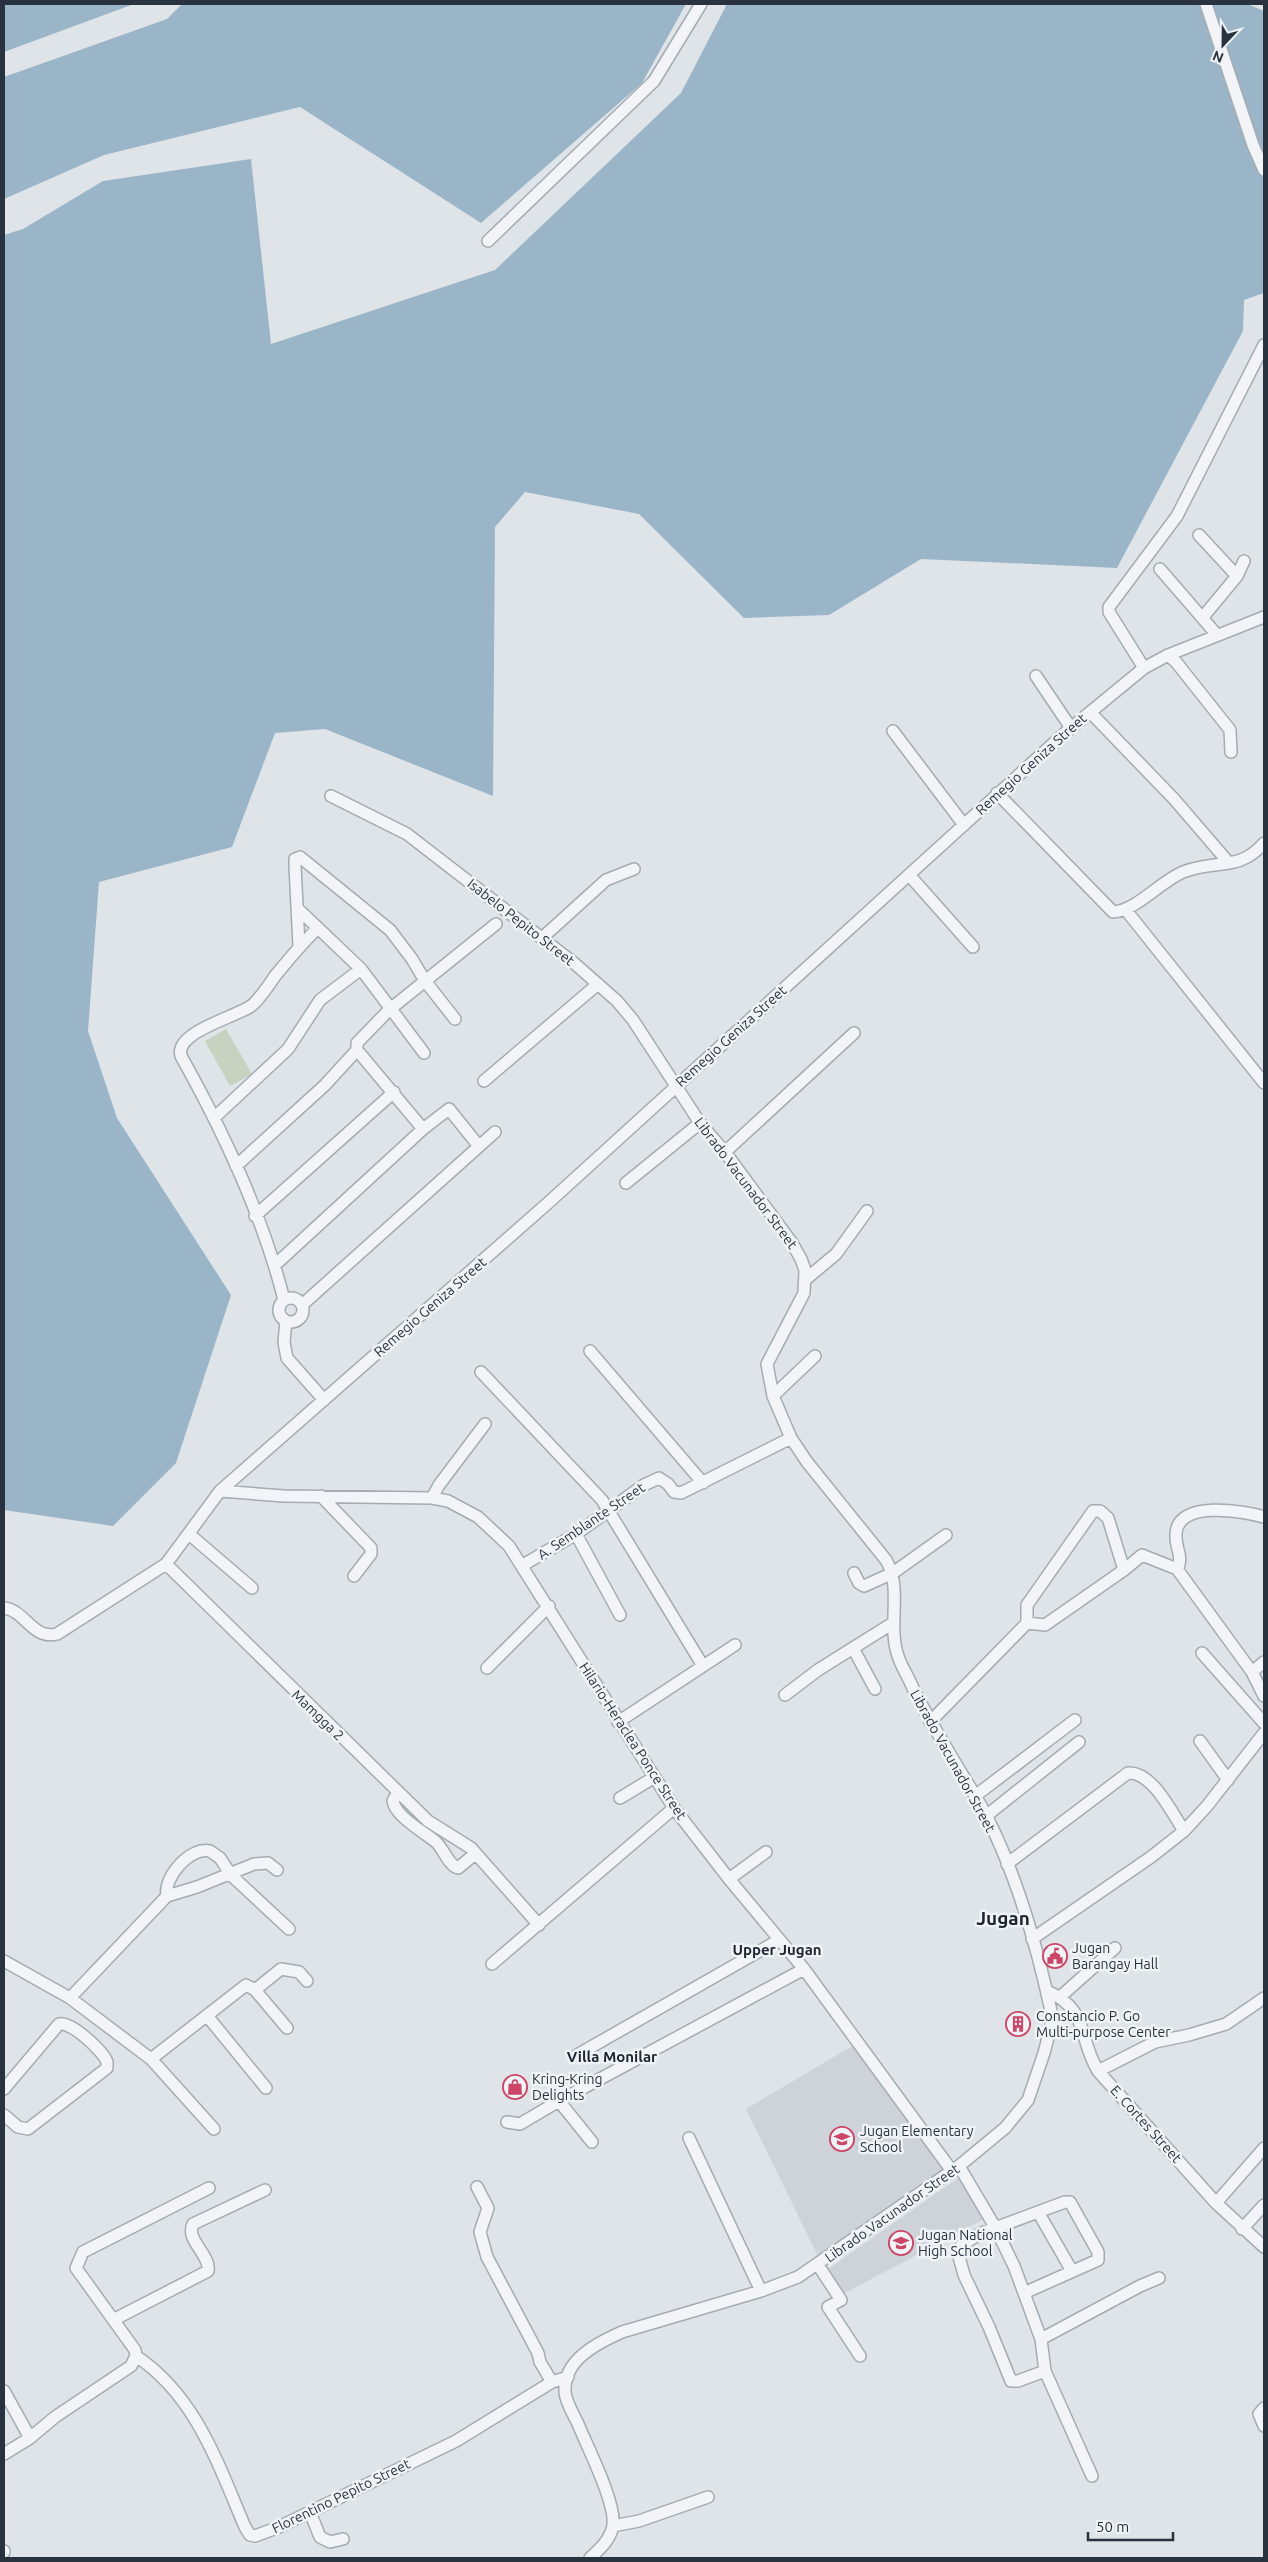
<svg xmlns="http://www.w3.org/2000/svg" width="1268" height="2562" viewBox="0 0 1268 2562" font-family="Ubuntu,sans-serif">
  <style>
    .built { fill: #ced3da }
    .green { fill: #c7d2c1 }
    .water { fill: #9bb5c8 }
    .lines { fill: none; stroke-linecap: round; stroke-linejoin: round }
    .minor-casing { stroke: #a4abb2; stroke-width: 14 }
    .minor { stroke: #f2f4f7; stroke-width: 11 }
    .labels { text-anchor: middle; dominant-baseline: central; stroke-width: 5; stroke-linejoin: round; paint-order: stroke }
    .street-label { font-size: 14px; fill: #28333f; stroke: #eff3f6 }
    .poi-label { font-size: 14px; fill: #28333f; stroke: #eff3f6; text-anchor: start }
    .neighbourhood-label { font-size: 15px; font-weight: bold; fill: #1b2430; stroke: #eff3f6 }
    .district-label { font-size: 19px; font-weight: bold; fill: #1b2430; stroke: #eff3f6 }
  </style>
  <rect width="100%" height="100%" fill="#dfe4e8"/>
  <path class="built" d="M854,2045L945,2170L820,2260L746,2109Z
    M961,2176L986,2218L843,2294L828,2269Z"/>
  <path class="green" d="M226,1029L252,1074L230,1086L205,1041Z"/>
  <path class="water" d="M4,4H134L4,52Z
    M182,4H686L642,83L481,223L300,107L104,155L4,199V77L167,19Z
    M727,4H1247L1264,11V293L1244,300L1243,331L1117,568L921,559L829,615L744,618L639,514L525,492L495,527L493,796L325,729L275,733L232,847L99,882L88,1031L117,1118L231,1295L176,1463L113,1526L4,1510V235L23,229L103,181L251,159L271,344L495,270L681,93Z"/>
  <g class="lines">
    <defs>
      <path id="minor" d="M1206,4L1253,145L1264,170
        M488,241L654,81L701,4
        M1199,535L1237,576
        M1160,569L1217,635
        M1203,617L1237,576L1244,561
        M1168,655L1176,662L1230,730L1231,752
        M1144,668L1109,612V607L1177,516L1264,345
        M1036,676L1071,728
        M1090,712L1174,799L1229,863
        M893,731L964,825
        M997,793L1113,912C1136,911 1161,881 1183,872C1216,859 1239,872 1264,843
        M331,796L407,834L574,963L617,1001L633,1020L700,1123L725,1152L792,1243L801,1259L805,1270L804,1293L767,1364L773,1396L791,1438L807,1462L886,1560C903,1589 887,1624 898,1656C901,1666 908,1676 912,1686C932,1727 957,1765 980,1804C1015,1867 1036,1942 1051,2011V2026L1044,2053L1028,2100L1005,2128L959,2166L798,2277L761,2291L622,2332C597,2343 563,2360 565,2392C566,2403 574,2415 578,2424C587,2446 616,2503 613,2525C611,2539 600,2549 590,2558
        M910,876L973,947
        M298,909L318,928
        M1125,909L1264,1083
        M542,938L606,880L634,869
        M299,946L295,866V859L300,857L390,930L412,959L425,981L455,1019
        M484,1081L598,984
        M215,1117L288,1049L320,1000L361,969
        M423,1129L357,1050V1043L389,1010L496,924
        M725,1152L854,1033
        M236,1166L325,1085L357,1050
        M626,1183L700,1123
        M255,1216L394,1092
        M275,1265L423,1129L449,1109L478,1145
        M806,1279L836,1254L867,1211
        M279 1310a12 12 0 1 1 24 0a12 12 0 1 1-24 0Z
        M284,1300C263,1216 223,1131 181,1056C174,1032 236,1017 251,1006C260,999 268,986 275,976C289,959 302,943 318,928L361,969L424,1053
        M302,1305L495,1132
        M286,1321L284,1342L287,1358L324,1400
        M590,1351L703,1483
        M481,1372L602,1500L703,1666
        M773,1396L815,1356
        M220,1491L284,1496L432,1498L448,1501L478,1517L509,1546L674,1808L729,1879L804,1969L952,2171
        M321,1496L371,1548V1554L354,1576
        M432,1498L439,1485L485,1424
        M189,1534L252,1588
        M576,1534L620,1615
        M166,1564L428,1821L471,1848L539,1925
        M523,1565L576,1534L644,1485L659,1478L668,1484L674,1492L681,1493L791,1438
        M1177,1569C1184,1557 1175,1548 1176,1535C1176,1499 1244,1511 1264,1517
        M854,1573L859,1583L864,1586L893,1573L946,1535
        M4,1608C25,1610 32,1640 57,1634L166,1564L220,1491L548,1203L1066,732L1144,668L1168,655L1264,617
        M1027,1623L1045,1625L1124,1570L1142,1555L1177,1569L1252,1672L1264,1696
        M853,1648L875,1689
        M1202,1653L1264,1723
        M487,1668L549,1606
        M1252,1672L1264,1662
        M785,1695L818,1670L893,1623
        M618,1722L735,1645
        M930,1722L1027,1623V1605L1093,1511H1100L1108,1518L1124,1570
        M1200,1741L1228,1780
        M398,1792L393,1801C395,1816 424,1832 436,1842C443,1848 449,1866 458,1868L475,1854
        M975,1796L1075,1720
        M620,1798L653,1778
        M986,1816L1079,1742
        M1007,1864L1128,1773C1152,1771 1172,1813 1184,1831
        M729,1879L766,1852
        M167,1896C163,1877 191,1846 210,1851L220,1858L231,1875L289,1929
        M1032,1939L1151,1857L1184,1831L1207,1806L1264,1733
        M4,1961L70,1998L151,2059L214,2129
        M492,1964L674,1808
        M255,1990L281,1969L299,1972L307,1981
        M1047,1991C1089,2009 1078,2038 1098,2071L1216,2203L1264,2247
        M1060,1997L1115,1948
        M70,1998L167,1896L197,1887L254,1864L268,1863L277,1870
        M208,2017L266,2088
        M577,2055L779,1940
        M151,2059L246,1985L255,1990L287,2028
        M1098,2071L1155,2042L1189,2035L1226,2024L1264,1998
        M4,2089L59,2024C71,2021 103,2051 107,2062V2068L28,2129L18,2127L4,2115
        M559,2101L592,2142
        M507,2122L520,2124L559,2101L804,1969
        M689,2138L761,2291
        M959,2166L995,2227L1014,2266L1041,2339L1045,2371L1092,2476
        M477,2187L488,2208L480,2232L487,2257L538,2353L540,2362L552,2382
        M1216,2203L1264,2148
        M1038,2212L1072,2271
        M1242,2229L1264,2205
        M818,2265L841,2300L828,2307L860,2356
        M1024,2293L1098,2260V2252L1070,2202H1065L979,2234L961,2246L958,2253L964,2275L989,2327L1011,2381H1018L1045,2371
        M115,2319L208,2271C211,2255 185,2240 193,2224L265,2190
        M1041,2339L1140,2286L1159,2278
        M136,2356C196,2396 218,2464 245,2527L250,2535L255,2536L279,2527L456,2441L552,2382L568,2377
        M4,2391L30,2438
        M1264,2408L1259,2414L1264,2426
        M4,2454L30,2438L55,2417L131,2366L136,2356L135,2350L76,2268L83,2252L209,2188
        M310,2512L320,2537L330,2542L343,2539
        M613,2526L639,2521L708,2497
        M4,2551V2552"/>
    </defs>
    <use href="#minor" class="minor-casing"/>
    <use href="#minor" class="minor"/>
  </g>
  <defs>
    <symbol id="civic-ring" viewBox="-11 -11 22 22"><circle r="9.5" fill="#eff3f6" stroke="#cc4667" stroke-width="1.5"/><path d="M-.6-6.5H3V-4.5H.6V-3L4-1V1h2V6H-6V1h2V-1L-.6-3ZM-1.2 2.5V6h2.4V2.5Z" fill="#cc4667"/></symbol>
    <symbol id="building-ring" viewBox="-11 -11 22 22"><circle r="9.5" fill="#eff3f6" stroke="#cc4667" stroke-width="1.5"/><path d="M-4-6H4V6H1V3H-1V6H-4ZM-2.5-4.3h1.7v1.8h-1.7ZM.8-4.3h1.7v1.8H.8ZM-2.5-1h1.7V.8h-1.7ZM.8-1h1.7V.8H.8Z" fill="#cc4667"/></symbol>
    <symbol id="shop-ring" viewBox="-11 -11 22 22"><circle r="9.5" fill="#eff3f6" stroke="#cc4667" stroke-width="1.5"/><path d="M-5-2.5h2.3a2.7 3.5 0 0 1 5.4 0H5L5.5 6h-11ZM-1.5-2.5h3a1.5 2.3 0 0 0-3 0Z" fill="#cc4667"/></symbol>
    <symbol id="school-ring" viewBox="-11 -11 22 22"><circle r="9.5" fill="#eff3f6" stroke="#cc4667" stroke-width="1.5"/><path d="M0-5L7-2L0 1L-7-2ZM-4 1L0 2.5L4 1V4Q0 6-4 4Z" fill="#cc4667"/></symbol>
  </defs>
  <g fill-rule="evenodd">
    <use href="#civic-ring" x="1041" y="1942" width="28" height="28"/>
    <use href="#building-ring" x="1004" y="2010" width="28" height="28"/>
    <use href="#shop-ring" x="501" y="2073" width="28" height="28"/>
    <use href="#school-ring" x="828" y="2125" width="28" height="28"/>
    <use href="#school-ring" x="887" y="2229" width="28" height="28"/>
  </g>
  <g class="labels">
    <g class="street-label">
      <text transform="translate(1031 764) rotate(-42)">Remegio Geniza Street</text>
      <text transform="translate(521 922) rotate(38)">Isabelo Pepito Street</text>
      <text transform="translate(731 1036) rotate(-42)">Remegio Geniza Street</text>
      <text transform="translate(746 1183) rotate(53)">Librado Vacunador Street</text>
      <text transform="translate(430 1307) rotate(-41)">Remegio Geniza Street</text>
      <text transform="translate(591 1521) rotate(-34)">A. Semblante Street</text>
      <text transform="translate(318 1715) rotate(44)">Mamgga 2</text>
      <text transform="translate(633 1741) rotate(57)">Hilario-Heraclea Ponce Street</text>
      <text transform="translate(953 1761) rotate(61)">Librado Vacunador Street</text>
      <text transform="translate(1146 2124) rotate(48)">E. Cortes Street</text>
      <text transform="translate(892 2213) rotate(-35)">Librado Vacunador Street</text>
      <text transform="translate(341 2496) rotate(-26)">Florentino Pepito Street</text>
    </g>
    <g class="poi-label">
      <text x="1072" y="1948">Jugan<tspan x="1072" dy="16">Barangay Hall</tspan></text>
      <text x="1036" y="2016">Constancio P. Go<tspan x="1036" dy="16">Multi-purpose Center</tspan></text>
      <text x="532" y="2079">Kring-Kring<tspan x="532" dy="16">Delights</tspan></text>
      <text x="860" y="2131">Jugan Elementary<tspan x="860" dy="16">School</tspan></text>
      <text x="918" y="2235">Jugan National<tspan x="918" dy="16">High School</tspan></text>
    </g>
    <g class="neighbourhood-label">
      <text x="777" y="1949">Upper Jugan</text>
      <text x="612" y="2056">Villa Monilar</text>
    </g>
    <g class="district-label">
      <text x="1003" y="1918">Jugan</text>
    </g>
  </g>
  <rect width="1268" height="2562" fill="none" stroke="#28333f" stroke-width="10"/>
  <g transform="translate(1223 45) rotate(202)" stroke="#eff3f6" stroke-width="4" paint-order="stroke">
  <path d="M0-4L9 19L0 12L-9 19Z" fill="#28333f"/>
  <text y="-8" font-size="14" font-weight="bold" text-anchor="middle" fill="#28333f">N</text>
  </g>
  <path d="M1088 2532v8h85v-8" fill="none" stroke="#28333f" stroke-width="2.5"/>
  <text x="1096" y="2532" font-size="15" fill="#28333f" stroke="#eff3f6" stroke-width="4" paint-order="stroke">50 m</text>
</svg>
